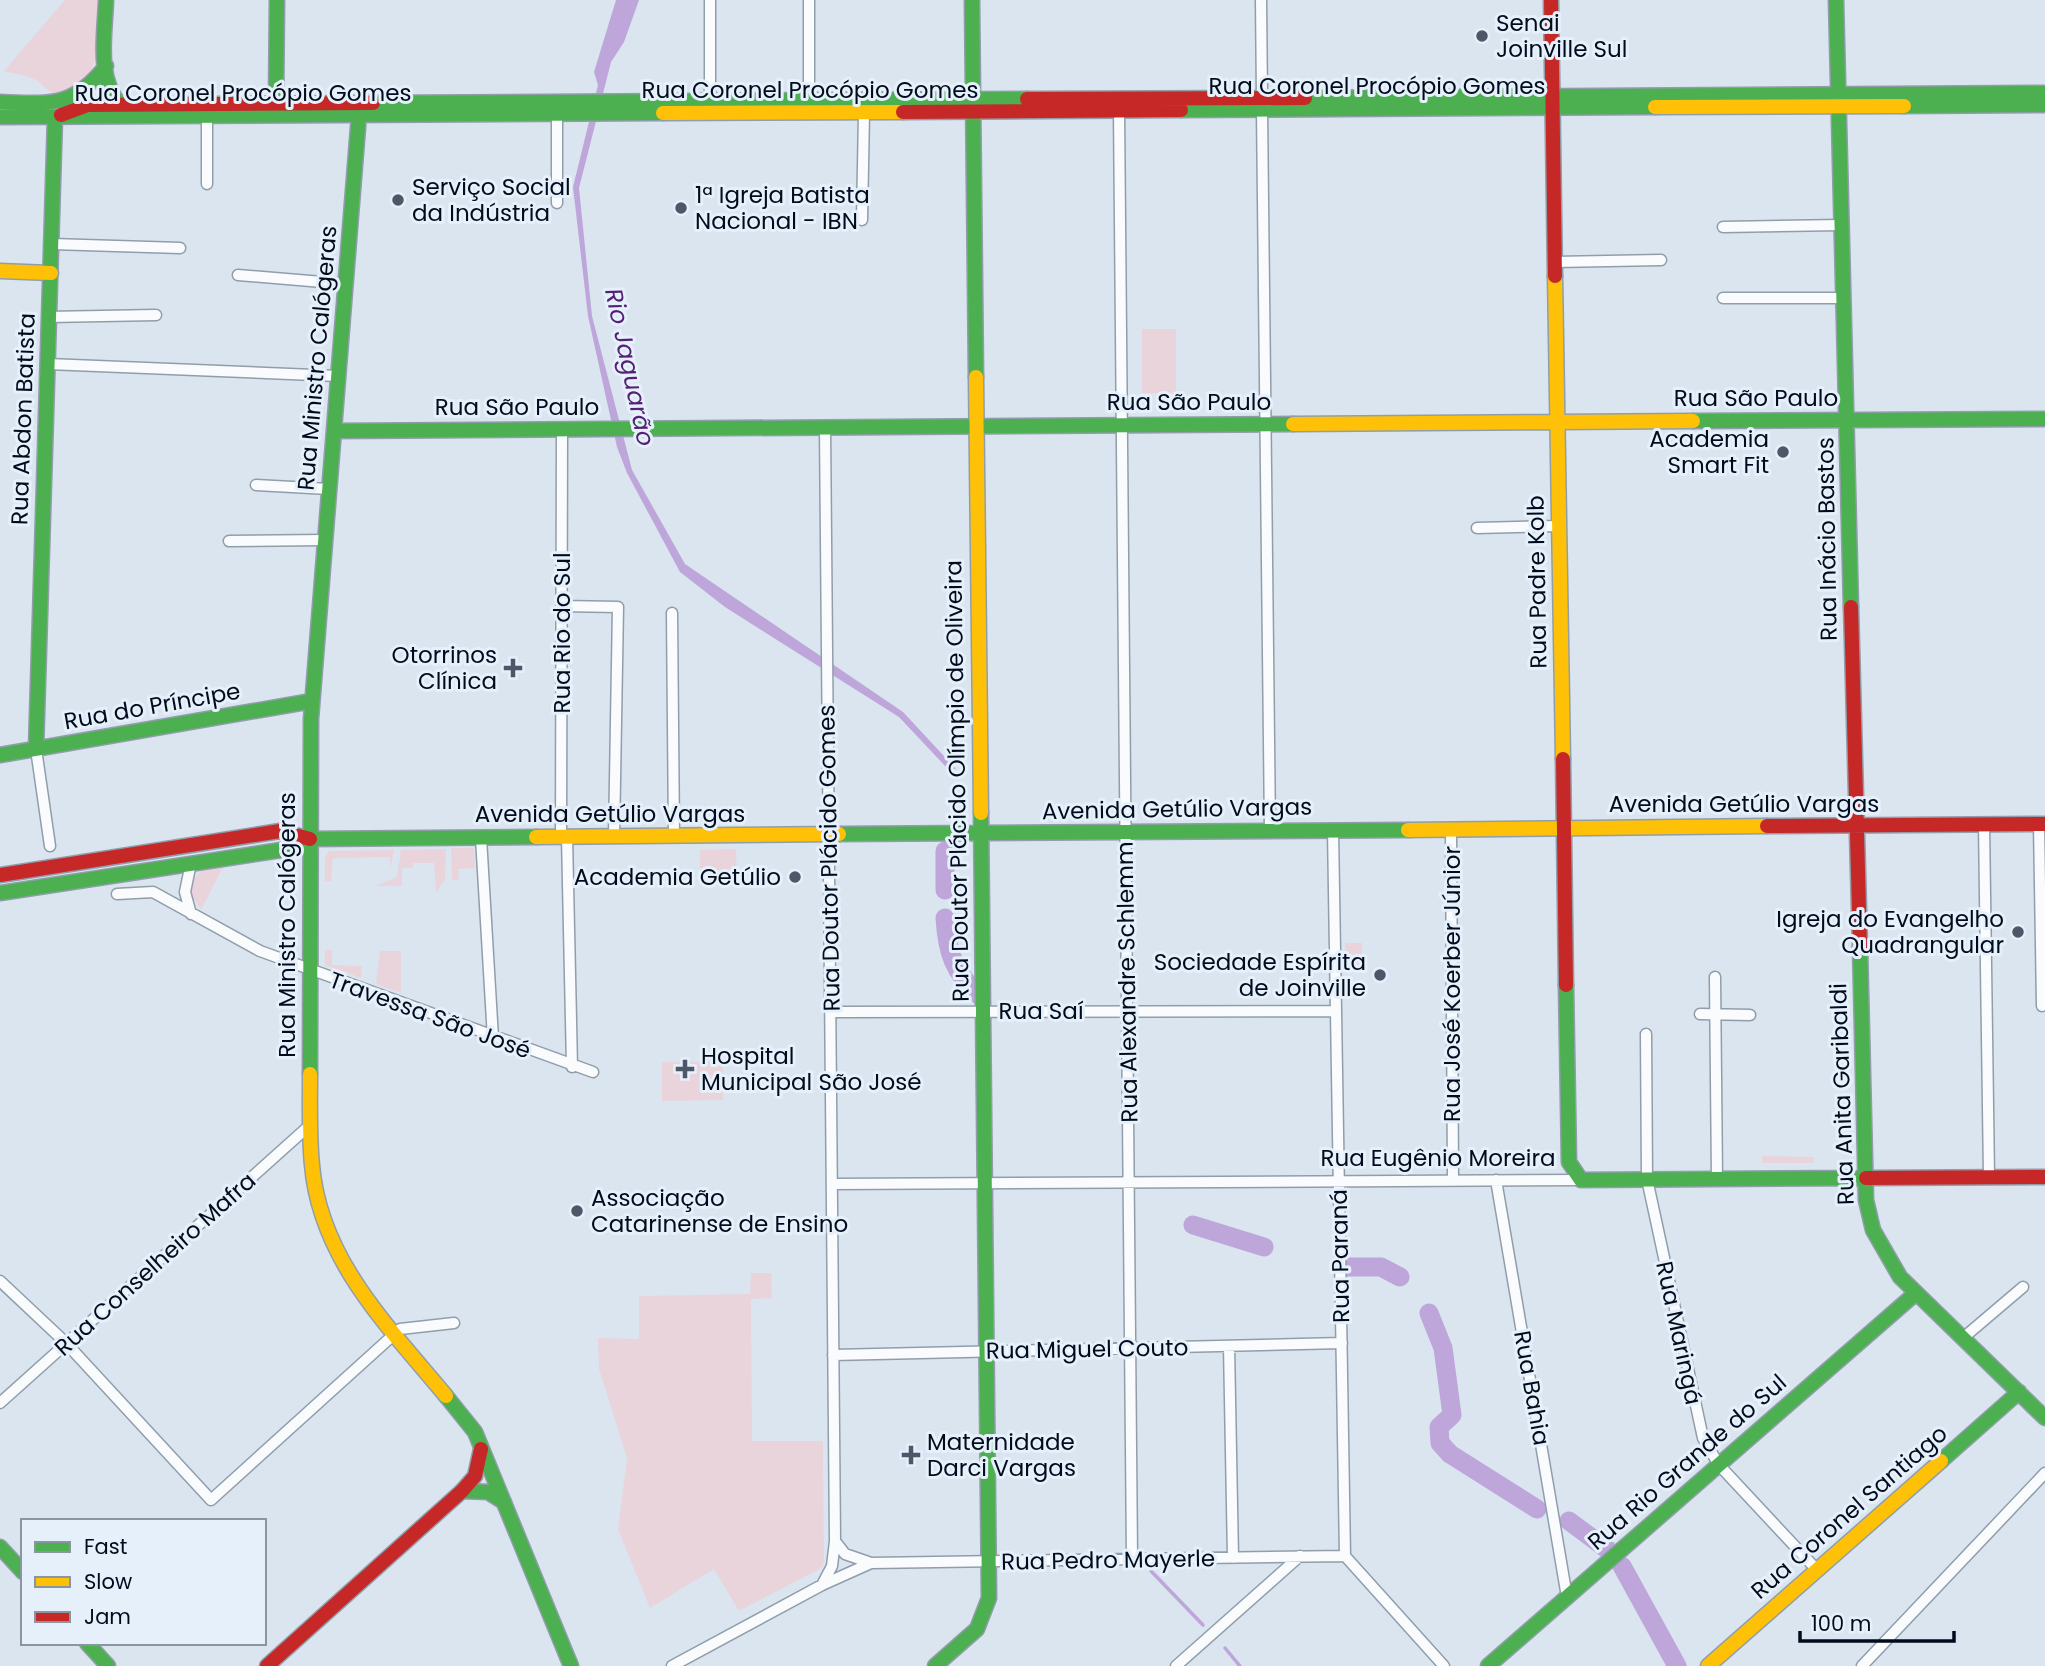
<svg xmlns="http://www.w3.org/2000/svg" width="2045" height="1666" viewBox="0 0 2045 1666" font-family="Poppins,sans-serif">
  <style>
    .green { fill: #e9d4dc }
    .water { fill: #bea5da }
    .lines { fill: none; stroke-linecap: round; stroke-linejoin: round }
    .stream { stroke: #bea5da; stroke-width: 3.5 }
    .river { stroke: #bea5da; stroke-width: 19 }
    .street-casing { stroke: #909eab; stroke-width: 13 }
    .fast-casing { stroke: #909eab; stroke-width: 17 }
    .slow-casing { stroke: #909eab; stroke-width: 17 }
    .jam-casing { stroke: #909eab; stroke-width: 17 }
    .street { stroke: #f9fbfd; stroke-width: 10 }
    .fast { stroke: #4caf50; stroke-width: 14 }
    .slow { stroke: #ffc107; stroke-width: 14 }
    .jam { stroke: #c62828; stroke-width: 14 }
    .poi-dot { fill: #4c5867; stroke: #e6f0fb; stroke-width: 2.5 }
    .labels { text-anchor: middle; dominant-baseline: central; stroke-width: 6; stroke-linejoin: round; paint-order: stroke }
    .poi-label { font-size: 23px; fill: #000c1d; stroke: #e6f0fb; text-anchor: start }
    .street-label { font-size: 23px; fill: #000c1d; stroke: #e6f0fb }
    .water-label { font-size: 24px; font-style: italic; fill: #552175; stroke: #e6f0fb }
  </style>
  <rect width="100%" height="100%" fill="#dae5f0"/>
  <path class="green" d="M65,0H97C97,26 104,100 59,95C50,94 43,85 36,80C27,75 14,74 4,71Z
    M1142,329H1176V393H1142Z
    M451,848H474L475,868L458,869L459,880H452Z
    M446,849L445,879L436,893L434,863H413V868H402V886H375L397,877L401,850Z
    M736,849L737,879L700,880V850Z
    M394,850L390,869V857L333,858L331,881H325V858L329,851Z
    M224,865L201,910L192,896V881L204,868Z
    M1345,943H1362V969H1346Z
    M325,950H332V965L362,966L361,978L325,965Z
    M380,951H401V993L376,984Z
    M662,1062H723V1100L662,1101Z
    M1762,1156L1814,1157V1163H1762Z
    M751,1273H771L772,1298L751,1299L752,1441H823L824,1563L818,1570L739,1611L714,1569L650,1608L618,1529L627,1458L599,1369L598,1338L639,1339V1296L750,1294Z"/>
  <path class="water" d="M616,0H639L624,42L611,62L579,188L592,316L632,470L685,564L903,712L956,769H948L899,717L725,607L680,572L627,473L617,447L588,316L573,187L598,85L594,72Z"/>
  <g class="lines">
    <path class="stream" d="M1151,1571L1203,1625
      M1225,1648L1240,1666"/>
    <path class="river" d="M945,851V890
      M945,918C947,953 954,973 981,997
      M1193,1225L1264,1247
      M1346,1267H1381L1400,1277
      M1429,1313L1443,1348L1452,1415L1439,1427L1440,1443L1450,1454L1537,1509
      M1569,1521L1608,1550
      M1622,1566L1677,1666"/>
    <defs>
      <path id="street" d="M809,0V101
        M1261,0L1262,98
        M710,102V0
        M1262,110L1270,831
        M1119,111L1132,1559
        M557,114V203
        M207,117V184
        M862,220L864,112
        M1723,227L1841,225
        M52,244L180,248
        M1555,262L1661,260
        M238,275L346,284
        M1723,298H1843
        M48,317L156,315
        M48,364L338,376
        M256,485L329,489
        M1477,528L1559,526
        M229,541L325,540
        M562,606L618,607L614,837
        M672,613L674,836
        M36,749L50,846
        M1984,824L1989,1177
        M2039,824L2042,1006
        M1451,829L1453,1180
        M1333,830L1345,1556
        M561,837L562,429
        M567,837L572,1067
        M481,838L493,1038
        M117,894L153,892L260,951L593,1072
        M191,914L185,892L191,863
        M1715,977L1717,1179
        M830,1012L1336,1011
        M1700,1014L1750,1015
        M1646,1034L1647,1179L1703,1438L1719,1465L1817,1570
        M1496,1180L1567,1597
        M832,1184L1581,1180
        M0,1281L66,1343L211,1500L400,1329L454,1323
        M1963,1338L2023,1287
        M1229,1346L1233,1558
        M833,1355L1342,1343
        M0,1403L310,1125
        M835,1541L845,1554L871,1563L1345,1556
        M1345,1556L1444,1666
        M822,1585L832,1566L835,1541L825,428
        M672,1666L822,1585L871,1563
        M1176,1666L1300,1556
        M1862,1666L2045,1473"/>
      <path id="fast" d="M106,0C105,35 96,76 120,105
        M972,0L976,377
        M1836,0L1851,607
        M1305,98L2045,93
        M0,102C50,104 73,108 106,66
        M276,103L277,0
        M373,103L1027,99
        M1904,106L2045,105
        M1181,110L1655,107
        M0,117L663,113
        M1693,421L2045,419
        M334,431L1293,424
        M36,749L55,117
        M0,755L312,701
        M839,834L1408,830
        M0,893L281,850L310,839L536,837
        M1860,947L1866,1200L1873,1230L1900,1277L2045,1418
        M1566,985L1569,1162L1581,1180L1866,1178
        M310,1074L311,719L359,115
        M446,1396L475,1432L571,1666
        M1941,1461L2019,1392
        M462,1491L488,1492L504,1502
        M0,1547L23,1572
        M87,1643L108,1666
        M935,1666L977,1629L989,1598L981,813
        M1488,1666L1916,1293"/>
      <path id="slow" d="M1655,107L1904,106
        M663,113L903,112
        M0,271L51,273
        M1555,276L1563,759
        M976,377L981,813
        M1293,424L1693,421
        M1408,830L1767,826
        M536,837L839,834
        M310,1074C310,1104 309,1135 312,1165C320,1260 389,1327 446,1396
        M1708,1666L1941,1461"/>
      <path id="jam" d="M1551,0L1555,276
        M1027,99L1305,98
        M903,112L1181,110
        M61,115L88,105L373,103
        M1851,607L1860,947
        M1563,759L1566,985
        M1767,826L2045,824
        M0,875L280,831L310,839
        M1866,1178L2045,1177
        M267,1666L462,1491L475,1476L481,1449"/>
    </defs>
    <use href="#street" class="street-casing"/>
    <use href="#fast" class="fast-casing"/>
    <use href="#slow" class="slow-casing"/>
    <use href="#jam" class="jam-casing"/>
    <use href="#street" class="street"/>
    <use href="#fast" class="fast"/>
    <use href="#slow" class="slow"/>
    <use href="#jam" class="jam"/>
  </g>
  <g class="poi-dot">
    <circle cx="1482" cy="36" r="7"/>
    <circle cx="398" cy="200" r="7"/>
    <circle cx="681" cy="208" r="7"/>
    <circle cx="1783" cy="452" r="7"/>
    <path d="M509.5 657.5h7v7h7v7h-7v7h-7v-7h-7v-7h7z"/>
    <circle cx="795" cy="877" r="7"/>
    <circle cx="2018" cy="932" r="7"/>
    <circle cx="1380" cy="975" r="7"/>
    <path d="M681.5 1058.5h7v7h7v7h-7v7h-7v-7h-7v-7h7z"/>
    <circle cx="577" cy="1211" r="7"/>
    <path d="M907.5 1444.5h7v7h7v7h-7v7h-7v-7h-7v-7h7z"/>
  </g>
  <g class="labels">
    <g class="poi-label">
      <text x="1496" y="23">Senai<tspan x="1496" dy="26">Joinville Sul</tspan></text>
      <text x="412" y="187">Serviço Social<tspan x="412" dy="26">da Indústria</tspan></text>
      <text x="695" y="195">1ª Igreja Batista<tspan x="695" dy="26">Nacional - IBN</tspan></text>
      <text x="1769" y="439" text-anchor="end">Academia<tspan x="1769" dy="26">Smart Fit</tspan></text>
      <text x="497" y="655" text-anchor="end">Otorrinos<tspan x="497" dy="26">Clínica</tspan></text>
      <text x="781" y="877" text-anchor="end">Academia Getúlio</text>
      <text x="2004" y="919" text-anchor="end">Igreja do Evangelho<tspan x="2004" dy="26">Quadrangular</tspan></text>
      <text x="1366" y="962" text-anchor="end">Sociedade Espírita<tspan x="1366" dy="26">de Joinville</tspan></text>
      <text x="701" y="1056">Hospital<tspan x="701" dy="26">Municipal São José</tspan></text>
      <text x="591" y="1198">Associação<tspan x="591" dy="26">Catarinense de Ensino</tspan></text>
      <text x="927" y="1442">Maternidade<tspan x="927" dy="26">Darci Vargas</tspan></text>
    </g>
    <g class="street-label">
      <text x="1377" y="86">Rua Coronel Procópio Gomes</text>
      <text x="810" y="90">Rua Coronel Procópio Gomes</text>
      <text x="243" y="93">Rua Coronel Procópio Gomes</text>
      <text transform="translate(317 358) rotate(-85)">Rua Ministro Calógeras</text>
      <text x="1756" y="398">Rua São Paulo</text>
      <text x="1189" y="402">Rua São Paulo</text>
      <text x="517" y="407">Rua São Paulo</text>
      <text transform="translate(23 419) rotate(-88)">Rua Abdon Batista</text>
      <text transform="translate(1827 539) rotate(-91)">Rua Inácio Bastos</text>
      <text transform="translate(1537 582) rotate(-91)">Rua Padre Kolb</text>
      <text transform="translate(562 633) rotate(-90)">Rua Rio do Sul</text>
      <text transform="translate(152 706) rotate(-10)">Rua do Príncipe</text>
      <text transform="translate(957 781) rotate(-91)">Rua Doutor Plácido Olímpio de Oliveira</text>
      <text x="1744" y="804">Avenida Getúlio Vargas</text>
      <text transform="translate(1177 809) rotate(-1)">Avenida Getúlio Vargas</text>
      <text x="610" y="814">Avenida Getúlio Vargas</text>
      <text transform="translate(829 858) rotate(-91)">Rua Doutor Plácido Gomes</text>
      <text transform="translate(287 925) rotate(-90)">Rua Ministro Calógeras</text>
      <text transform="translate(1127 982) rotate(-91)">Rua Alexandre Schlemm</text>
      <text transform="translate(1452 984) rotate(-90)">Rua José Koerber Júnior</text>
      <text x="1041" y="1011">Rua Saí</text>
      <text transform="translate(430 1015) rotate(20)">Travessa São José</text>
      <text transform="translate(1842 1094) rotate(-92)">Rua Anita Garibaldi</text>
      <text x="1438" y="1158">Rua Eugênio Moreira</text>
      <text transform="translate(1340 1256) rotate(-91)">Rua Paraná</text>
      <text transform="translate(155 1264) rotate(-42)">Rua Conselheiro Mafra</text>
      <text transform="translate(1679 1333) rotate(78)">Rua Maringá</text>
      <text transform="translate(1087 1349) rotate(-1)">Rua Miguel Couto</text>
      <text transform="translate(1532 1388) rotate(80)">Rua Bahia</text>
      <text transform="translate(1687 1462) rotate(-41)">Rua Rio Grande do Sul</text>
      <text transform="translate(1849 1512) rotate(-41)">Rua Coronel Santiago</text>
      <text transform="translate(1108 1560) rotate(-1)">Rua Pedro Mayerle</text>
    </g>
    <g class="water-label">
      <text transform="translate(630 367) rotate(78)">Rio Jaguarão</text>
    </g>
  </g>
  <rect x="21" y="1519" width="245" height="126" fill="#e6f0fb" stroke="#8a95a2" stroke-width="2"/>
  <rect x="35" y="1542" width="35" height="10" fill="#4caf50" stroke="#8a95a2" stroke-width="2"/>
  <text x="84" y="1554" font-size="21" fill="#000c1d">Fast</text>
  <rect x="35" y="1577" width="35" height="10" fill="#ffc107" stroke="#8a95a2" stroke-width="2"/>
  <text x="84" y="1589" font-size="21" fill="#000c1d">Slow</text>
  <rect x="35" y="1612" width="35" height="10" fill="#c62828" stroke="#8a95a2" stroke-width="2"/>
  <text x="84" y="1624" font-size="21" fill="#000c1d">Jam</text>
  <path d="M1800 1631v10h154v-10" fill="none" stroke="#000c1d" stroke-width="3.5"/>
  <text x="1811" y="1631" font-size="21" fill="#000c1d" stroke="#e6f0fb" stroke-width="5" paint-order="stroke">100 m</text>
</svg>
